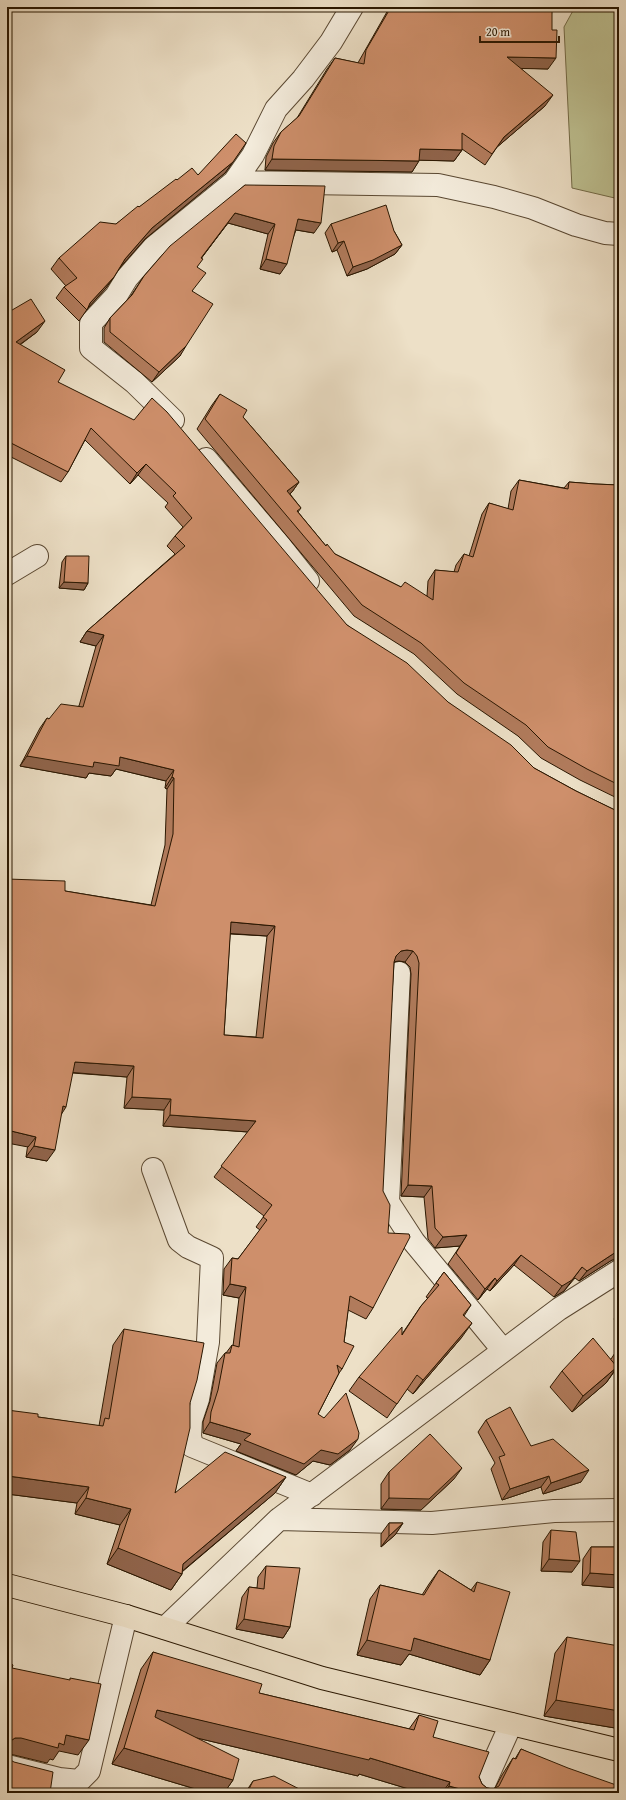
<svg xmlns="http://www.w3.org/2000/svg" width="626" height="1800" viewBox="0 0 626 1800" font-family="'Gentium Book Plus',serif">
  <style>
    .green { fill: #bec192; stroke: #746c49 }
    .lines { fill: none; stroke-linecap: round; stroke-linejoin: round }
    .minor-casing { stroke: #5a4832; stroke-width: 24 }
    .major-casing { stroke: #291600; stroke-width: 24 }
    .minor { stroke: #f3ebdb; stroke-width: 22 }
    .major { stroke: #ede0c7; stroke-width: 22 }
    .wall { fill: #b17b5c; stroke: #291600; fill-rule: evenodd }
    .shaded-wall { fill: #90644b; stroke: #291600 }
    .building { fill: #ce8f6b; stroke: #291600; fill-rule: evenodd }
  </style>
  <rect width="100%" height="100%" fill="#ede0c7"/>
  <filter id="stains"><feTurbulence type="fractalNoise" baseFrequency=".005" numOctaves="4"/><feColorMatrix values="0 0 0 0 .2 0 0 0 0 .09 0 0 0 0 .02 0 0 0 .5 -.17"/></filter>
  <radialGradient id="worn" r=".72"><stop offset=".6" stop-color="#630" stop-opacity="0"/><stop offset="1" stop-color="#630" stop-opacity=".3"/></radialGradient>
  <path class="green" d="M575,7H619V199L572,188L564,27Z"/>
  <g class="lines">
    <defs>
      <path id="minor" d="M234,182L438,185L494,197L533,208L576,225L605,233L619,234
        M173,420L134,382L91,348V323L116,296L127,278L154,247L234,182L253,155L276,109L303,79L331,42L352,7
        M206,459L281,547L308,581
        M7,574L37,556
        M399,973L388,1202L414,1242L503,1350
        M153,1169L179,1240L188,1247L212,1258L208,1342L198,1399L191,1420L190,1436L192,1446L312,1495
        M279,1519L432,1523L554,1511L619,1510
        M165,1628L279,1519L559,1309L619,1271
        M7,1766L59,1779L79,1781L89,1771L126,1616
        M480,1793L511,1724"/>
      <path id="major" d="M7,1585L126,1616L322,1678L619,1750"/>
    </defs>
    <use href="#minor" class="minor-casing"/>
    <use href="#major" class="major-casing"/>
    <use href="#minor" class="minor"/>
    <use href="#major" class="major"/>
  </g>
  <path class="wall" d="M383,7H552L548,69L521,68L545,106L497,147L485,165L462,149V150L454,161L419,160L412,172L265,170L266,157L273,143L281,132L297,118L327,69L335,58L358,63L359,61L388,10Z
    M246,143L225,173L145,239L121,266L106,288L88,308L79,321L56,298L64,287L66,286L51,269L59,258L116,224L177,180L198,175Z
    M245,185L314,233L296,230L280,274L260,269L268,234L228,223L201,258L197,267L180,356L152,382L104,342V328L110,318L130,297L144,276Z
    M331,224L394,231L402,245L395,254L367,269L347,276L337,250L332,252L325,233Z
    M7,313L37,332L20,345L58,382L347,625L534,768L576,791L619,812V1257L618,1259L612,1260L579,1281L575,1278L564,1291L554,1297L514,1265L490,1291L487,1289L478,1300L448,1264L460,1246L435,1248L428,1239L424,1197L401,1196L411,974L410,967L405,962L399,961L394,962L373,1308L366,1319L348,1310L344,1342L342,1369L339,1373L318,1414L350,1450L330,1465L313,1461L296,1475L236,1451L241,1444L203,1433V1422L210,1401L217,1363L225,1353H226L232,1345L233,1346L239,1298L223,1295L224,1269L232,1258L238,1259L260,1230L256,1227L264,1216L214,1177L248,1132L163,1126L164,1110L124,1108L127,1077L72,1073L61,1114L47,1161L26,1157L65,891L151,905L165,845L167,789L165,788L166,781L116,769L111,776L89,773L86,778L20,766L40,728L47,718L49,719L79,706L96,646L80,642L87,631L175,554L167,546L175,536L183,527L165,507L168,503L138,475L130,484L85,440L68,472L61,482L7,455ZM230,934L267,936L256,1037L224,1035Z
    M220,394L243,417L299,482L292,492L290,494L301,508L298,512L326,546L335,554L401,587L427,596L428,581L435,570L454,572L456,565L464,554L469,556L482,514L489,503L508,509L511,491L519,480L564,488L569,482L595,484L619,485V799L580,780L541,758L518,736L457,694L414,654L354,616L197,429L212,405Z
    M66,556L88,583L84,590L59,588L62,562Z
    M444,1272L471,1305L464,1316L462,1337L413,1394L407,1389L387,1418L349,1391L359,1377L402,1334L421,1306L428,1298L426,1297Z
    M619,1312V1326L614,1319Z
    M124,1329L190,1403L175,1493L286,1477L275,1493L182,1572V1574L171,1590L107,1564L120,1525L75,1514L77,1503L7,1494V1410L38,1417L99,1426L113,1345Z
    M619,1347V1371L617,1368L606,1383L572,1412L550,1387L562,1371L611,1359Z
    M486,1420L531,1446L581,1482L543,1494L541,1487L502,1500L491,1469L495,1463L478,1432Z
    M389,1472L454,1479L421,1510L381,1509V1484Z
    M389,1523H403L395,1535L381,1547V1534Z
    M551,1530L572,1572L541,1571L543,1542Z
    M591,1547H619V1588L582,1585L583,1559Z
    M266,1566L290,1627L283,1638L236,1629L242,1597L249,1587L257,1588L258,1577Z
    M439,1570L471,1590L477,1582L490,1660L480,1675L409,1654L401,1665L357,1655L370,1599L380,1585L422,1595L429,1584Z
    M567,1637L615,1728L544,1716L555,1653Z
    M153,1652L259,1693L409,1729L419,1715L433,1737L479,1777L482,1784L487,1788L493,1789L495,1788L502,1775L513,1758L515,1759L521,1749L619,1793H422L359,1774L358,1776L197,1738L233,1780L224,1793H209L112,1764L141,1669Z
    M253,1781L307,1793H245Z"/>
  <path class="shaded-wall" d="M507,57L556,58L548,69L500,68Z
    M553,95L545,106L496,148L504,137Z
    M420,149L462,150L454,161L412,160Z
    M272,159L419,161L412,172L265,170Z
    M233,162L225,173L145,239L118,270L125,259L152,228Z
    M235,213L275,224L268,234L228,223L194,268Z
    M298,219L321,223L314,233L291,229Z
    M344,241L337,250L332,252L338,243Z
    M402,245L395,254L367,269L347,276L353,267Z
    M266,259L287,264L280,274L260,269Z
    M114,277L106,288L87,309L90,303Z
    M45,321L37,332L8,353L16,342Z
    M186,346L180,356L152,382L159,372Z
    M146,464L138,475L130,484L137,473Z
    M299,482L292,492L280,502L287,491Z
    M64,582L88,583L84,590L59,588Z
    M87,631L104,635L96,646L80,642Z
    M27,756L94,762L120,757L174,770L166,781L116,769L111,776L89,773L86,778L20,766Z
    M172,777L174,778L167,789L165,788Z
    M231,922L275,926L267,936L223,933Z
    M407,950L413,951L405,962L399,961L393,962L396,956L401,951Z
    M75,1062L134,1066L127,1077L67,1072Z
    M132,1097L171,1099L164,1110L124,1108Z
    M63,1106L66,1107L59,1118Z
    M170,1115L256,1121L249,1132L163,1126Z
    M7,1130L36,1137L28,1147L7,1143Z
    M34,1146L55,1150L47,1161L26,1157Z
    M408,1185L432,1186L424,1197L401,1196Z
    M467,1235L460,1246L435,1248L443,1237Z
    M619,1250V1257L618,1259L612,1260L579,1281L587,1271Z
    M521,1255L514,1265L490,1291L497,1281Z
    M582,1267L564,1291L554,1297L562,1286Z
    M495,1278L487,1289L478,1300L485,1289Z
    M230,1284L246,1287L239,1298L223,1295Z
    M472,1323L462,1337L413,1394L423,1380Z
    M617,1367L606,1383L572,1412L583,1396Z
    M210,1422L251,1434L321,1450L358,1439L350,1450L330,1465L313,1461L296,1475L236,1451L241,1444L203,1433Z
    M7,1456H11L7,1462Z
    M462,1468L454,1479L421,1510L381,1509L389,1498Z
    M589,1470L581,1482L543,1494L551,1483Z
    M8,1476L89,1487L77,1503L7,1494V1478Z
    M549,1476L541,1487L502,1500L510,1489Z
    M286,1477L275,1493L180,1573L182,1574L171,1590L107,1564L118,1548L183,1564Z
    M86,1498L131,1509L120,1525L75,1514Z
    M403,1523L395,1535L381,1547L389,1536Z
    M549,1559L580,1561L572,1572L541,1571Z
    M590,1573L619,1575V1588L582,1585Z
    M244,1619L290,1627L283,1638L236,1629Z
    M414,1638L490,1660L480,1675L409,1654L401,1665L357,1655L367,1640Z
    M556,1700L619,1710V1722L615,1728L544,1716Z
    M157,1710L370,1758L450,1782L442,1793H422L359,1774L358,1776L146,1726Z
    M66,1735L89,1740L78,1755L59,1751L53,1760L50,1759L47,1763L10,1754H7V1745L9,1742L15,1738Z
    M124,1748L233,1780L224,1793H209L112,1764Z
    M449,1786L475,1793H444Z"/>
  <path class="building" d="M391,7H552V30H557L556,58L507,57L553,95L504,137L492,154L462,133V150L420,149L419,161L272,159L274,146L281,132L299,116L335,58L364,64L366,50Z
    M236,134L246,143L233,162L152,228L125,259L114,277L90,303L87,310L64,287L77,278L59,258L100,222L116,224L138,206L139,207L176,179L177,180L192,168L198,175Z
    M245,185L325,186L321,223L298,219L287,264L266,259L275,224L235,213L201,258L203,259L197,267L206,273L192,291L213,304L186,346L159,372L110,332V318L132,295L144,276L170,246Z
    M386,205L394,231L402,245L373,260L353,267L344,241L338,243L331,224Z
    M31,299L45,321L16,342L65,370L58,382L134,420L152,398L167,412L347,625L407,663L448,702L511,745L534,768L576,791L619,812V1250L587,1271L582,1267L572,1280L562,1286L521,1255L497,1281L495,1278L485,1289L456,1253L467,1235L443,1237L435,1228L432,1186L408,1185L419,963L417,956L413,951L407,950L401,951L396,956L394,962L383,1191L390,1205L388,1233L409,1234L410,1237L373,1308L350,1296L344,1342L354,1346L342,1369L337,1365L339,1373L318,1414L324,1418L346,1393L359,1433L358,1439L338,1454L321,1450L304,1464L244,1440L251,1434L210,1422L211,1412L218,1390L225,1353H230L232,1345L239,1347L246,1287L230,1284L232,1258L238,1259L267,1220L263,1217L272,1205L221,1166L256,1121L170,1115L171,1099L132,1097L134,1066L75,1062L66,1107L63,1106L55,1150L34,1146L36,1137L7,1130V879L65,881V891L155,906L173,834L174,778L172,777L174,770L120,757L119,766L94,762L93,767L27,756L47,718L49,719L61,704L83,707L104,635L87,631L185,546L175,536L192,518L173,496L176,493L146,464L137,473L91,428L68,472L7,441V313ZM231,922L275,926L263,1038L224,1035Z
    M220,394L247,410L243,417L299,482L287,491L301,508L297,511L326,546L327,544L335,554L401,587L405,582L433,600L435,570L458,572L464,554L473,557L489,503L513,510L519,480L568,489L569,482L595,484L619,485V785L587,769L548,747L526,725L464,683L421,643L362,605L205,419Z
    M66,556H89L88,583L64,582Z
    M444,1272L471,1305L463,1315L472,1323L423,1380L417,1375L397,1404L359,1377L402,1327V1335L421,1306L439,1285L436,1283Z
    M124,1329L204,1343L197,1380L190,1403V1428L175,1493L225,1452L286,1477L183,1564L182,1574L118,1548L131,1509L86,1498L89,1487L8,1476L11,1456H7V1410L38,1414V1417L103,1426L105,1418L109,1419Z
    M593,1338L617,1367L583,1396L562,1371Z
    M510,1407L531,1446L553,1439L589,1470L551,1483L549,1476L510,1489L499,1457L505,1455L486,1420Z
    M430,1434L462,1468L429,1499L389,1498V1472Z
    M389,1523H403L389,1536Z
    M551,1530L576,1532L580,1561L549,1559Z
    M591,1547H619V1575L590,1573Z
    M266,1566L300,1568L290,1627L244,1619L249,1587L264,1589Z
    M439,1570L474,1592L477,1582L510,1592L490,1660L414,1638L411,1651L367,1640L380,1585L424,1595Z
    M567,1637L619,1646V1711L556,1700Z
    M153,1652L262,1684L259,1693L414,1730L419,1715L438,1721L433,1737L489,1752L479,1777L482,1784L487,1788L493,1789L499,1786L513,1758L516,1759L521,1749L568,1768L619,1786V1793H475L449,1786L450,1782L370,1758L369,1760L157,1710L155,1717L239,1759L233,1780L124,1748Z
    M7,1662H8L13,1665L12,1668L70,1680V1678L101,1684L89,1740L66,1735L64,1745L59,1743L58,1748L21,1738H15L9,1742L7,1745Z
    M7,1756L9,1759L14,1762L53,1772L50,1793H7Z
    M274,1776L307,1793H247L253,1781Z"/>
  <rect width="626" height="1800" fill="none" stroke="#ede0c7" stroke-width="24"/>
  <rect x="8" y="8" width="610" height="1784" fill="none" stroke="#291600" stroke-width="2"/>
  <rect x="12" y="12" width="602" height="1776" fill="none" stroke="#291600"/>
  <path d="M480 36v6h79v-6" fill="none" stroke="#291600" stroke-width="2"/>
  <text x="486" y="36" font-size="12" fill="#291600" stroke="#f3ebdb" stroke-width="3" paint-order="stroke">20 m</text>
  <rect width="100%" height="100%" filter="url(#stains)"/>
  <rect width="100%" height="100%" fill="url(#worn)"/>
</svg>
